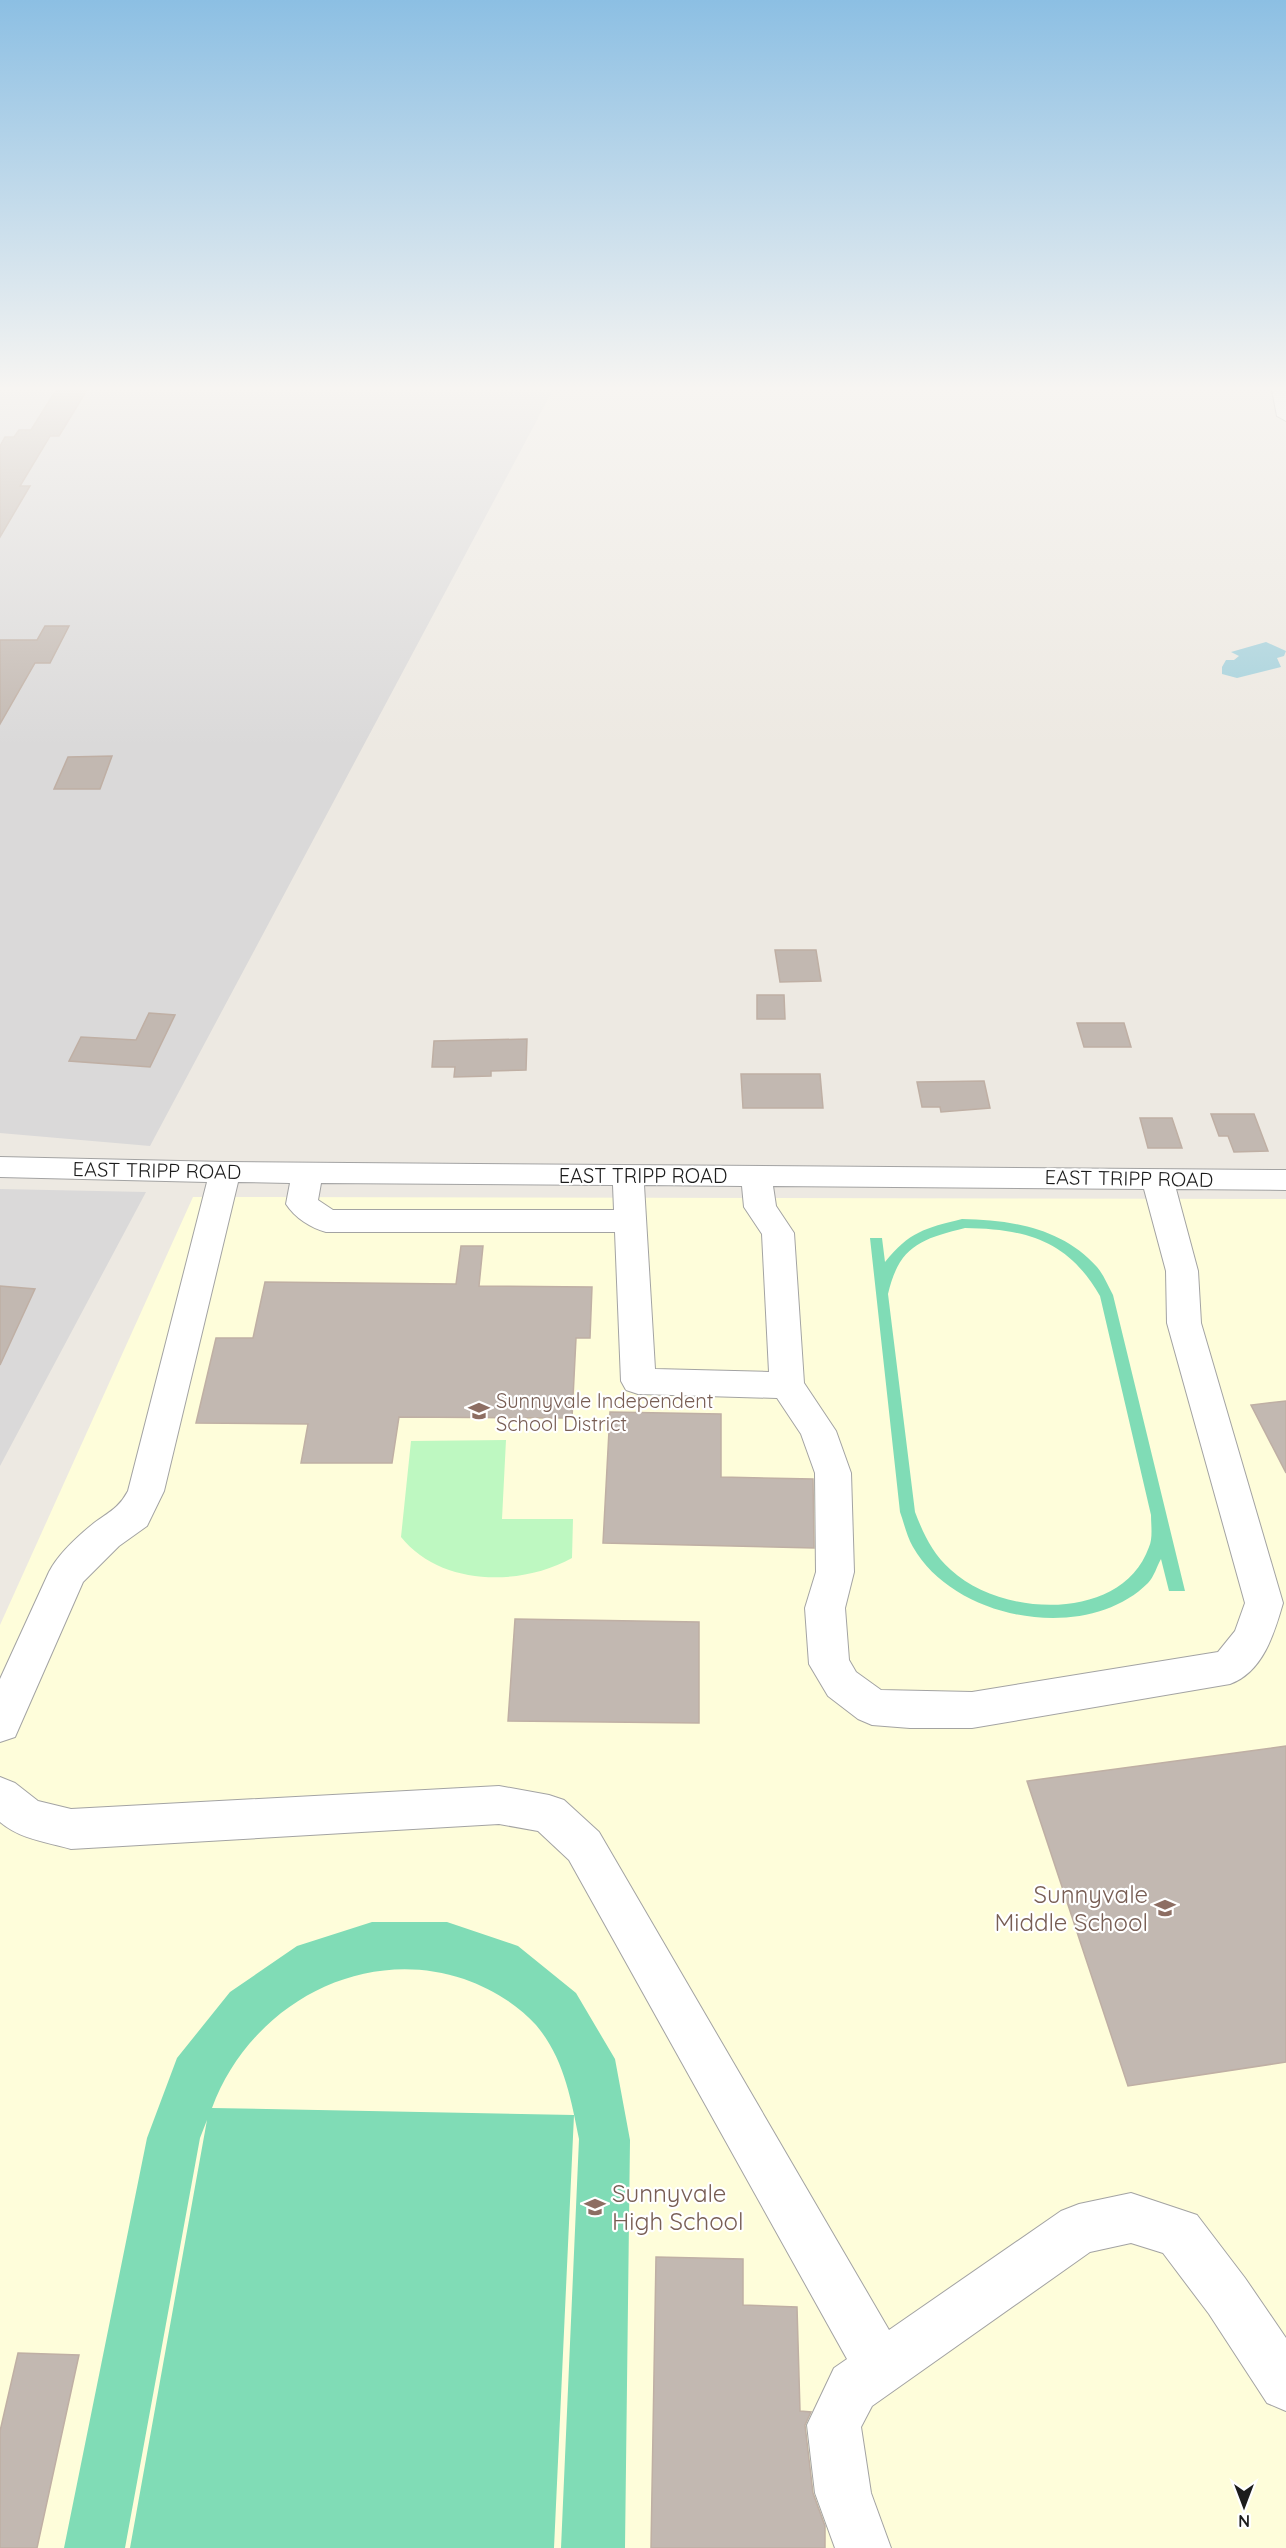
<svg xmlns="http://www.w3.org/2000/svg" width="1286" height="2548" viewBox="0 0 1286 2548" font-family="Quicksand,sans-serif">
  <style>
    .residential { fill: #dad9d9 }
    .education { fill: #fefdda }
    .park { fill: #bef8c1 }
    .pitch { fill: #80dcb6; fill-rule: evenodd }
    .water { fill: #a2d0db }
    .building { fill: #c2b8b1; stroke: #bfafa4; stroke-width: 1.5 }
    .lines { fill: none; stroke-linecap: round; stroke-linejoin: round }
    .minor-casing { stroke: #a3a3a3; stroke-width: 2 }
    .minor { fill: #fff; fill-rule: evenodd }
    .labels { text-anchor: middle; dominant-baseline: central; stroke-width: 4.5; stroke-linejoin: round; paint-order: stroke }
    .street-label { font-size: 20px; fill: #1c1c1c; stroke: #fff }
    .education-label { font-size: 20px; fill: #785e54; stroke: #fff; text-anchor: start }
    .near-education-label { font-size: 24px; fill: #785e54; stroke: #fff; text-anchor: end }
  </style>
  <rect width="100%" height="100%" fill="#ede9e2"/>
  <path class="residential" d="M0,390H553L150,1146L0,1133Z
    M0,1189L146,1192L0,1466Z"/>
  <path class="education" d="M193,1197L1286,1199V2548H0V1625Z"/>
  <path class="park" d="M506,1440L502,1519H573L572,1558C520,1587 440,1586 401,1537L411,1441Z"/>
  <path class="pitch" d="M962,1219C1012,1220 1062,1228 1097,1267C1104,1275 1108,1286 1113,1295L1185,1591H1169L1161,1559C1157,1566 1154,1577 1148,1583C1087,1644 955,1621 913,1547C907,1537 904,1523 900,1512L870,1238H882L885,1262C909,1232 925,1228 962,1219ZM965,1228C1026,1229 1068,1240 1100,1296L1151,1515C1151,1525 1153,1538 1149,1547C1122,1623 1001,1617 951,1570C932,1553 924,1535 915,1512L888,1294C899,1246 921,1239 965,1228Z
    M372,1922H447L518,1946L576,1993L615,2059L630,2140L625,2548H561L579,2139C571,2099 564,2058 536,2025C517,2004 490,1988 464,1979C360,1944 249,2007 212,2108L574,2115L554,2548H130L207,2120L200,2138L125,2548H64L147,2138L177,2058L230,1992L297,1946Z"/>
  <path class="water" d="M1266,642L1286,651L1284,656L1277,658L1281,667L1237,678L1222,674V667L1226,660H1234L1239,656L1231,652Z"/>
  <path class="building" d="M56,390H87L59,436H50L20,486H30L0,537V446L5,437H14L19,430H31Z
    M45,626H69L50,663H35L0,724V640H37Z
    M112,756L100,789H54L68,757Z
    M775,950H816L821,981L780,982Z
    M757,995H784L785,1019H757Z
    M149,1013L175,1015L150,1067L69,1061L81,1037L136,1040Z
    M1077,1023H1124L1131,1047H1084Z
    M527,1039L526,1070L491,1071V1076L454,1077L455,1067H432L434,1041Z
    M741,1074H820L823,1108H743Z
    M984,1081L990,1108L941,1112L940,1107H922L917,1082Z
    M1211,1114H1254L1268,1151L1234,1152L1228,1136H1219Z
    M1140,1118H1172L1182,1148H1148Z
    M461,1246H483L479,1286L592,1287L590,1338H576L572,1418L399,1417L392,1463H301L308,1424L196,1423L216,1338H253L265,1282L456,1284Z
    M0,1286L35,1289L0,1365Z
    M1286,1401V1473L1251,1405Z
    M610,1412L721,1414V1477L813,1479L814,1548L603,1543Z
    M515,1619L699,1622V1723L508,1721Z
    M1286,1746V2062L1128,2086L1027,1781Z
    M656,2257L743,2259V2305L797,2307L800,2411L811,2412L805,2425L813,2493L825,2526V2548H651Z
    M18,2353L79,2355L37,2548H0V2431Z"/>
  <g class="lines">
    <defs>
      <path id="minor" d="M1272,390H1286V421L1277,416Z
        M0,1157L225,1162L1286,1170V1190L1176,1189L1198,1271L1201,1323L1283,1603C1274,1634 1263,1672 1230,1684L972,1728H910L872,1725L858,1719L828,1696L809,1664L805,1608L816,1572L815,1473L801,1434L777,1398L638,1394L626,1390L621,1381L615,1232H326C311,1228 295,1218 286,1204L290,1183L238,1182L164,1491L147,1526L119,1546L83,1582L15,1737L0,1742V1679L49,1572C58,1554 78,1536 94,1523C109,1512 119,1508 128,1491L207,1182L0,1177ZM321,1183L613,1185L614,1210H333L318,1200ZM644,1185L742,1186L744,1207L762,1234L769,1372L655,1369ZM773,1186L1144,1189L1166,1271L1167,1323L1245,1603L1235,1631L1218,1652L972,1692L881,1690L856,1672L849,1660L845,1608L854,1572L851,1473L836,1431L804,1383L794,1233L776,1206Z
        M0,1777L15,1783L38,1801L71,1809L499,1786L549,1795L564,1800L599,1832L889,2330L1061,2211L1079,2204L1131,2193L1197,2215L1245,2278L1286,2338V2411L1267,2403L1209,2314L1163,2253L1131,2243L1090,2252L872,2406L861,2427L871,2493L891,2548H835L815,2493L807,2425L834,2368L847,2359L569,1860L538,1831L499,1824L71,1849C46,1842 20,1839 0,1822Z"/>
    </defs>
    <use href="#minor" class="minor-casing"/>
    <use href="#minor" class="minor"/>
  </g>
  <linearGradient id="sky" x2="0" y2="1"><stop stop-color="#8cbfe3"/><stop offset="0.52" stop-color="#f7f5f2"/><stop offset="1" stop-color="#f7f5f2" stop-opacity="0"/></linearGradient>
  <rect width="1286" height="747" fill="url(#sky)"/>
  <defs>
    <symbol id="school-bare" viewBox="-9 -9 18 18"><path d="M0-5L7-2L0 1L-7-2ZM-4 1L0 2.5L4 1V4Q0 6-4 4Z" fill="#8d6e63" stroke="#fff" stroke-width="2.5" paint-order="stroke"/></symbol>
  </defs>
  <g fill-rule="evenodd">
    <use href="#school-bare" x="464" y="1396" width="30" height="30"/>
    <use href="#school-bare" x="1150" y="1893" width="30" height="30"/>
    <use href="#school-bare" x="580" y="2192" width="30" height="30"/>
  </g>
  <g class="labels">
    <g class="street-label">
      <text transform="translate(157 1170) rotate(1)">EAST TRIPP ROAD</text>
      <text x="643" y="1175">EAST TRIPP ROAD</text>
      <text transform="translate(1129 1178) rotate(1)">EAST TRIPP ROAD</text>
    </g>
    <g class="education-label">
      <text x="496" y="1400">Sunnyvale Independent<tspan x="496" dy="23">School District</tspan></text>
    </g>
    <g class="near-education-label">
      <text x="1148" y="1894">Sunnyvale<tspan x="1148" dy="28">Middle School</tspan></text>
      <text x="612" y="2193" text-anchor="start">Sunnyvale<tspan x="612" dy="28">High School</tspan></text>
    </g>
  </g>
  <g transform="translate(1244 2506) rotate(180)" stroke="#ffffff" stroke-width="4.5" paint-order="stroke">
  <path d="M0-4.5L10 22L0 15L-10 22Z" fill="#1c1c1c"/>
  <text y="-9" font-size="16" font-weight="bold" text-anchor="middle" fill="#1c1c1c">N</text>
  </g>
</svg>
